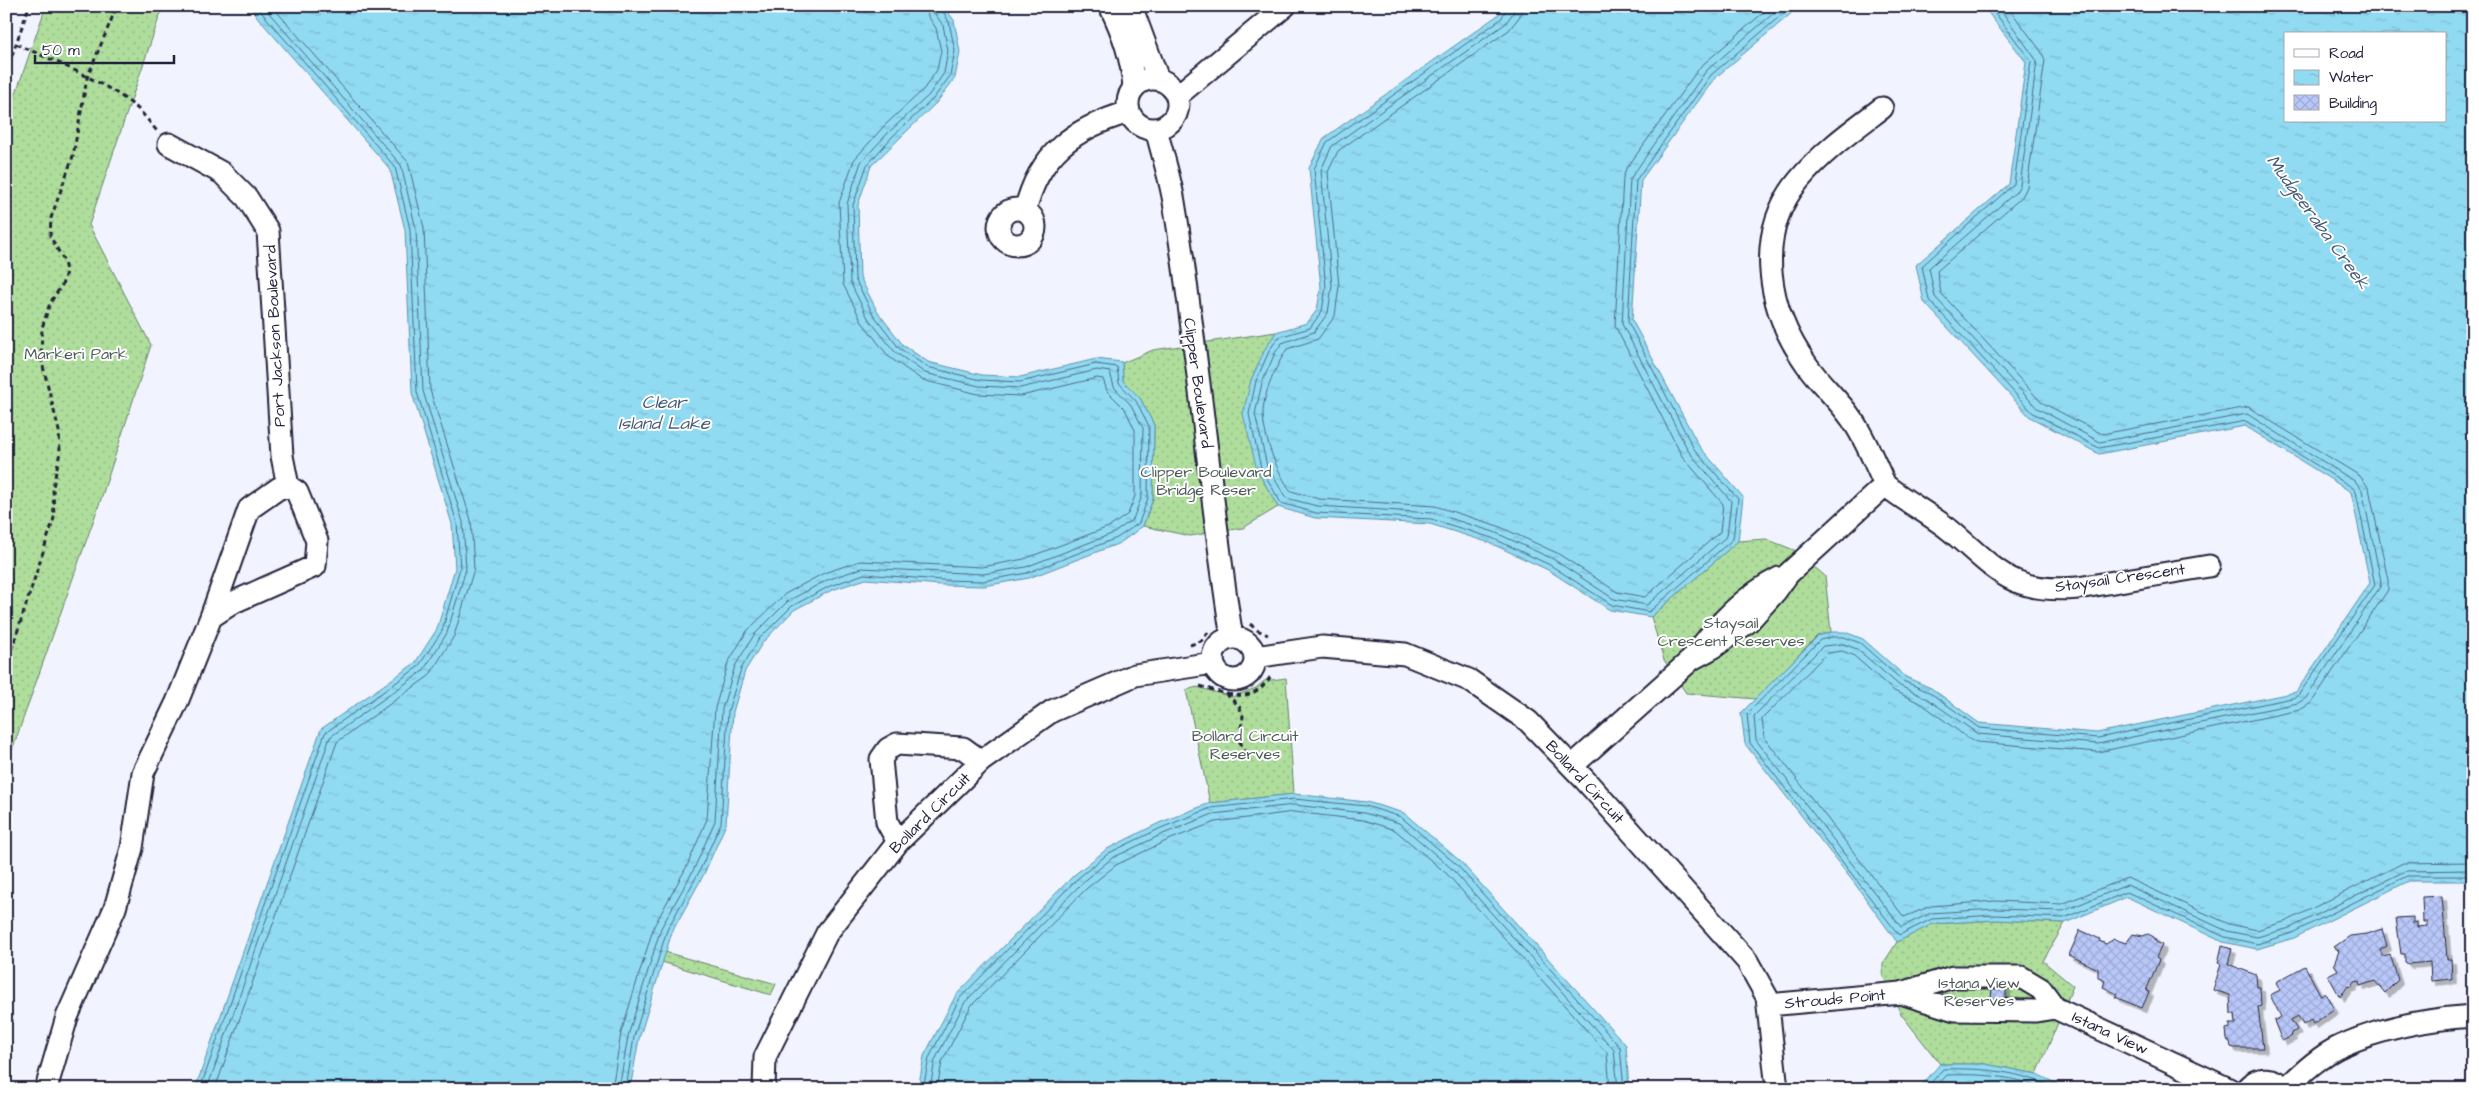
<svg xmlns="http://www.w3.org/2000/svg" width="2479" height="1095" viewBox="0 0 2479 1095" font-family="'Architects Daughter',sans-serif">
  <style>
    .grass { fill: url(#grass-dots); stroke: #68806c }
    .water { fill: url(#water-ripples); stroke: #6490a9; fill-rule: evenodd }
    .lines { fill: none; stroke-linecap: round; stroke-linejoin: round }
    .shore { stroke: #4e6c84; stroke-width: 1 }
    .building { fill: url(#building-cross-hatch); stroke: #22223b; filter: url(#shadow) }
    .street-casing { stroke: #22223b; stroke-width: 25 }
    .path { stroke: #22223b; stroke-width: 3; stroke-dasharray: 5 4; stroke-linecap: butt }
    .street { stroke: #fff; stroke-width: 21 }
    .labels { text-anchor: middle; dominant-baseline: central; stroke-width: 4; stroke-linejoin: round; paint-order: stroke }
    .street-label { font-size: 16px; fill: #22223b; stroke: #fff }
    .park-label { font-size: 16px; fill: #4c5a58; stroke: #fff }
    .water-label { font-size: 18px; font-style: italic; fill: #435972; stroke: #fff }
  </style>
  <defs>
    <pattern id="grass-dots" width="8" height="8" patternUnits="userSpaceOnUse" patternTransform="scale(1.25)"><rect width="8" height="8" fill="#aedd9c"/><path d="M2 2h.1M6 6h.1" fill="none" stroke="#95bd87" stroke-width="1.8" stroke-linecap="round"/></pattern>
    <pattern id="water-ripples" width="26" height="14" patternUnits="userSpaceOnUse" patternTransform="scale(1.25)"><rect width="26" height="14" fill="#90daf2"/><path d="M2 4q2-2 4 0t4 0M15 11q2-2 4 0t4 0" fill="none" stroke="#7cbbd0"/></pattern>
    <pattern id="building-cross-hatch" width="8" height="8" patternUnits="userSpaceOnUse" patternTransform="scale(1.25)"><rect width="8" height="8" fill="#b8c7f8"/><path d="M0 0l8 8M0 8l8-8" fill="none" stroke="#9eabd6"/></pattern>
    <filter id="shadow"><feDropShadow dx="4.5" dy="4.5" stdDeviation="0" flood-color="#0004"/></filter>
  </defs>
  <rect width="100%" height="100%" fill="#f1f4fe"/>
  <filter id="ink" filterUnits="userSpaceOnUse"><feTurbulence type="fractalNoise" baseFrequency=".02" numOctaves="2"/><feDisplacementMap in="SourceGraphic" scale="10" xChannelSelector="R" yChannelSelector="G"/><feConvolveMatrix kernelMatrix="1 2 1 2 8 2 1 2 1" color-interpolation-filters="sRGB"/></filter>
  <g filter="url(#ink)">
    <path class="grass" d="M46,6H163L89,225L151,345L100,502L6,767V122Z
      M1276,332L1251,380L1257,470L1278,507L1243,528L1190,536L1143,526L1153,499L1154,425L1140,398L1123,381L1122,363L1153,350Z
      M1766,539L1794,550L1825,576L1831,632L1817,636L1756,699L1686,693L1664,660L1651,617L1738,541Z
      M1286,678L1294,794L1210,803L1186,690L1197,687L1232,697L1256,688L1264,681Z
      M1995,920L2065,923L2043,961L2073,986L2037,1074L1985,1064H1940L1901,1014L1883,976V964L1897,942L1932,924Z
      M665,952L776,984L771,995L662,962Z"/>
    <path class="water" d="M250,6H943L954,20L960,52L955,78L937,102L871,166L858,205L860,277L877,311L903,345L928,362L982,375L1020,377L1096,359L1122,362L1123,381L1140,398L1154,425L1153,499L1143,526L1120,543L1029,578L984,586L941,585L866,579L832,590L794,610L763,642L745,671L733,712L726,824L704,874L672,932L639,1039L630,1089H195L321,729L415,663L437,629L455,568L452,524L412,393L405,230L390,169L258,18Z
      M1504,6H1800L1715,78L1641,180L1632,320L1699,446L1743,497L1738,541L1651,617L1610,610L1548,570L1490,543L1430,524L1315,518L1278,507L1257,470L1243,414L1251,380L1266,347L1276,332L1307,323L1317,310L1321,287L1309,168L1324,138L1498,15Z
      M1983,6H2473V881H2409L2294,938L2257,949L2223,942L2127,897L2065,923L1995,920L1933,924L1897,942L1855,884L1745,744L1741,713L1818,636L1831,632H1845L1863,639L1906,677L1931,688L1979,723L2097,733L2296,692L2370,583L2351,492L2245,426L2099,454L2030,417L1924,302L1916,265L2009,184L2026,62ZM2285,34H2445V121H2285Z
      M1294,794L1367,802L1404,813L1460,861L1626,1045L1629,1089H918L924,1056L956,995L1074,875L1107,849L1159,823L1210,803Z
      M1940,1064H1985L2037,1074L2067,1089H1921L1922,1085Z"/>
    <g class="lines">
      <path class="shore" d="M1508,6L1501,19L1327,142L1314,169L1326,287L1322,311L1310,328L1279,337L1270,349L1256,381L1249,414L1261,468L1281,503L1316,513L1431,519L1492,538L1550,565L1612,605L1649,612L1733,539L1738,499L1694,449L1628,322L1636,180L1711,75L1792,6
        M1514,6L1513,13L1505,24L1332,146L1321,170L1332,286L1328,313L1314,332L1282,343L1275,353L1262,383L1255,414L1267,466L1286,498L1317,506L1433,513L1494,532L1553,559L1614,599L1647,605L1727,536L1731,501L1689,452L1622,324L1630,179L1706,71L1782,6
        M1522,6L1520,16L1509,30L1338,151L1328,172L1339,286L1335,316L1318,339L1287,349C1277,364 1262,396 1263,415C1264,438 1277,473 1291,491L1319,499L1435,506L1498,526L1557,553L1617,592L1645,597L1720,532L1723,504L1682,456L1615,326L1623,178L1626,169L1700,67L1771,6
        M1990,6L2031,61L2014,184L1922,266L1929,300L2033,413L2099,448L2246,421L2353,488L2356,492L2375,585L2297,697L2098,738L1979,728L1929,692L1903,681L1860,643L1844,637H1832L1820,640L1747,714L1750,743L1899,935L1932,919L1995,915L2064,918L2127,892L2225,937L2257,944L2292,933L2407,876H2473
        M1998,6L2037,61L2020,185L2016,192L1929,268L1935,297L2037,408L2100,442L2247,414L2356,482L2362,490L2381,581L2380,587L2306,698L2298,703L2098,744L1978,734L1926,698L1900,686L1857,649L1843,644L1823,646L1754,716L1756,740L1901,927L1931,913L1995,909L2063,911L2127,885L2227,931L2257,937L2290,928L2405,871L2473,870
        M2007,6L2041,51L2045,60L2027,187L2022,197L1937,271L1941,293L2041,402L2102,434L2248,407L2360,476L2369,488L2388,580V590L2311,703L2300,710L2098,752L1977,742L1969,739L1922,704L1894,691L1853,655L1842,651L1827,653L1762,719L1764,737L1904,917L1931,906L1995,901L2062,904L2127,878L2229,924L2257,930L2287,921L2403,863L2473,862
        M200,1089L325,733L418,667L442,631L460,568L457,523L417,392L410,229L395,167L256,6
        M207,1089L330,737L423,671L447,633L466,569L463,522L423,391L416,229L401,165L263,6
        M215,1089L337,742L429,676L454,636L474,569L471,520L430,390L424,228L408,162L272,6
        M612,1089L621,1033L654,926L687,866L707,819L715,708L728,663L747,631L785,594L824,573L860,561L982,567L1024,559L1111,526L1128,514L1135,496V430L1125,409L1107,391L1103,379L1097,378L1021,396L978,394L922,380L889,357L862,322L843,284L839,203L854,160L884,126L923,90L937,70L941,51L936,28L928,16L926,6
        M619,1089L628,1036L661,928L694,869L715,821L722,709L735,666L754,635L788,601L827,580L862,568L983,574L1026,567L1114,533L1133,519L1142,496L1143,428L1131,405L1114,387L1110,372L1097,370L1020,388L979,386L925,373L895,352L868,318L850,282L847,204L861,162L889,132L929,95L944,73L948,51L943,25L935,14L934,6
        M626,1089L634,1037L667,930L699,872L721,823L728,711L741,669L759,639L792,606L830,586L864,574L941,580L983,581L1027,573L1117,538L1139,523L1148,498L1149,426L1136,401L1119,383L1117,367L1096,364L1020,382L981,380L927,367L899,348L873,314L855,279L853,205L867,165L893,136L933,99L950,76L955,51L949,22L940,6
        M923,1089L929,1058L960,998L1077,879L1109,853L1161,828L1211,808L1294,799L1366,806L1401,817L1456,864L1620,1047L1624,1089
        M930,1089L935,1060L965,1002L1081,884L1112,858L1163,834L1213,814L1294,805L1364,813L1399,823L1452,869L1614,1050L1618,1089
        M937,1089L942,1062L971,1006L1086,889L1116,865L1166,841L1215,822L1294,812L1363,820L1395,830L1447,874L1607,1053L1610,1089
        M1926,1089L1943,1069C1982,1068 2021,1071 2056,1089
        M1934,1089L1947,1075C1977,1074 2014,1075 2042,1089
        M1944,1089L1950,1083H1983L2014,1089"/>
    </g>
    <path class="building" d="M2442,896L2447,959H2451L2452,979L2431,981L2430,962L2408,964L2405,962V954H2401L2396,918L2413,917V923L2417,922V927L2427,926V922H2423L2422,897Z
      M2382,929L2387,946L2380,950L2383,956L2390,954L2398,980L2385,993L2375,981L2360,986L2359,981L2354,982L2351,987L2348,986L2340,997L2328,975L2338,970L2334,964L2339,951L2334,947L2350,936L2366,934Z
      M2080,930L2100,939L2099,941L2106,944L2114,939L2126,943L2133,934L2143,936L2148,934L2154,937L2156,942L2162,945L2156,958L2159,960L2146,991L2149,992L2142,1008L2115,997L2117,994L2103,987L2105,981L2098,977V969L2069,955Z
      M2222,946L2232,949L2228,964L2256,975L2257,987H2260L2261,1006L2258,1007L2263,1048H2234L2231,1047L2230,1042L2227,1040L2226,1029L2230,1028V1024H2236L2235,1014H2231L2230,995L2213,990L2221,964L2218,963Z
      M2305,966L2321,996L2325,993L2334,1009L2313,1024L2311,1020L2303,1025L2298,1016L2291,1020L2297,1030L2291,1033L2292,1036L2282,1041L2274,1021L2281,1017L2270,995L2280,990L2276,982Z
      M1992,986H2006V1001H1991Z"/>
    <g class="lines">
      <defs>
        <path id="street" d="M1110,6C1123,33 1132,58 1134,88
          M1131,6L1158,79
          M1128 104a25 25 0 1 1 50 0a25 25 0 1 1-50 0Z
          M1177,96L1285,6
          M1156,129C1162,153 1170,178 1174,202C1198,347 1209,493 1232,638
          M169,144L222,173L247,198L268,231L282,456L288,486
          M999 227a18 18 0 1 1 36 0a18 18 0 1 1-36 0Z
          M1025,211C1039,153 1074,128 1129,112
          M1885,485C1906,502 1930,514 1951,531C1997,570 2011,594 2078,588L2209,566
          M1213 659a21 21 0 1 1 42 0a21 21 0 1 1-42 0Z
          M1255,657L1322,647L1405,654L1469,680L1528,721L1585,780L1747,961L1767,997L1777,1089
          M1692,659L1714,647L1748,622L1775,592L1788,574L1885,485C1874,462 1866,439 1851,418C1838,399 1820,384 1807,365C1768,311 1753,235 1799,180C1822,152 1853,130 1882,108
          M1572,766L1692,659C1715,626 1742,597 1779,578
          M898,842L887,822L881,759L888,749L897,744L963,748L981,761
          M1901,993L1955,1010L2036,1011L2055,1008
          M1768,1005L1901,993L1953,977H2021L2041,989L2055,1008L2229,1089
          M2286,1088C2302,1073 2321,1055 2341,1046C2383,1027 2428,1019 2473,1016
          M46,1089L67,1017L115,908L132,848L143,773L177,702L211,617L249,509L279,488L288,486L297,492L317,541L315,566L234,602L211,617
          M764,1089L765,1057L827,933L898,842L981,761L1052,711L1135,675L1213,663
          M2246,1089C2258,1075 2274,1077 2286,1089"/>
      </defs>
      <use href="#street" class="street-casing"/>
      <path class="path" d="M16,44C52,60 111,84 139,110C145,116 151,124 157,131
        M6,73L29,6
        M1250,624L1257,630L1268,635
        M1190,645L1201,641L1210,630
        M6,667L54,518L53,487L60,452L59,431L41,358L42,328L50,303L62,285L66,272L64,261L50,236L51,218L73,156L87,78L117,6
        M1200,686L1226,694L1239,706L1243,716L1240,742L1252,765
        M1227,694C1250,698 1258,693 1272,675"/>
      <use href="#street" class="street"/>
    </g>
  </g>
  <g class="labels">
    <g class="street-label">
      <text transform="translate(275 336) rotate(-93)">Port Jackson Boulevard</text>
      <text transform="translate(1198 383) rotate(82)">Clipper Boulevard</text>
      <text transform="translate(2120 578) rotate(-8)">Staysail Crescent</text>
      <text transform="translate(1585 782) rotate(47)">Bollard Circuit</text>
      <text transform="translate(930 813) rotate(-45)">Bollard Circuit</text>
      <text transform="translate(1835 999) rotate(-5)">Strouds Point</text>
      <text transform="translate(2110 1033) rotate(25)">Istana View</text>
    </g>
    <g class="park-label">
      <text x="76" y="354">Markeri Park</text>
      <text x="1206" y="472">Clipper Boulevard<tspan x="1206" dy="18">Bridge Reser</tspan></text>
      <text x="1731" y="623">Staysail<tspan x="1731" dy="18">Crescent Reserves</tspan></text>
      <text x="1245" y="736">Bollard Circuit<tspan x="1245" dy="18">Reserves</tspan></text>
      <text x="1979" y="983">Istana View<tspan x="1979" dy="18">Reserves</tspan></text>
    </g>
    <g class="water-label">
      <text transform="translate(2318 222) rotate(54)">Mudgeeraba Creek</text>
      <text x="664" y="402">Clear<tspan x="664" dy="21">Island Lake</tspan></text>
    </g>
  </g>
  <rect width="2479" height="1095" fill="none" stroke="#fff" stroke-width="25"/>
  <rect x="12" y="12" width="2454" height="1070" fill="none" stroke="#22223b" stroke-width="2" filter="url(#ink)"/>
  <rect x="2284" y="32" width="162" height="90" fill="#ffffff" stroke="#a7a7b1"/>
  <rect x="2294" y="49" width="25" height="8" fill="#ffffff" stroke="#a7a7b1"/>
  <text x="2329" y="58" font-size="15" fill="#22223b">Road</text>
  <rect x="2294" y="70" width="25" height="15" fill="url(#water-ripples)" stroke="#a7a7b1"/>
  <text x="2329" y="82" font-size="15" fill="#22223b">Water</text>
  <rect x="2294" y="95" width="25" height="15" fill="url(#building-cross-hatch)" stroke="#a7a7b1"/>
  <text x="2329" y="108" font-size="15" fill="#22223b">Building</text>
  <path d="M35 55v8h139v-8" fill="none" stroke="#22223b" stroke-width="2.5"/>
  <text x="42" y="55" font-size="15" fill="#22223b" stroke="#ffffff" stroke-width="4" paint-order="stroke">50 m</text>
</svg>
